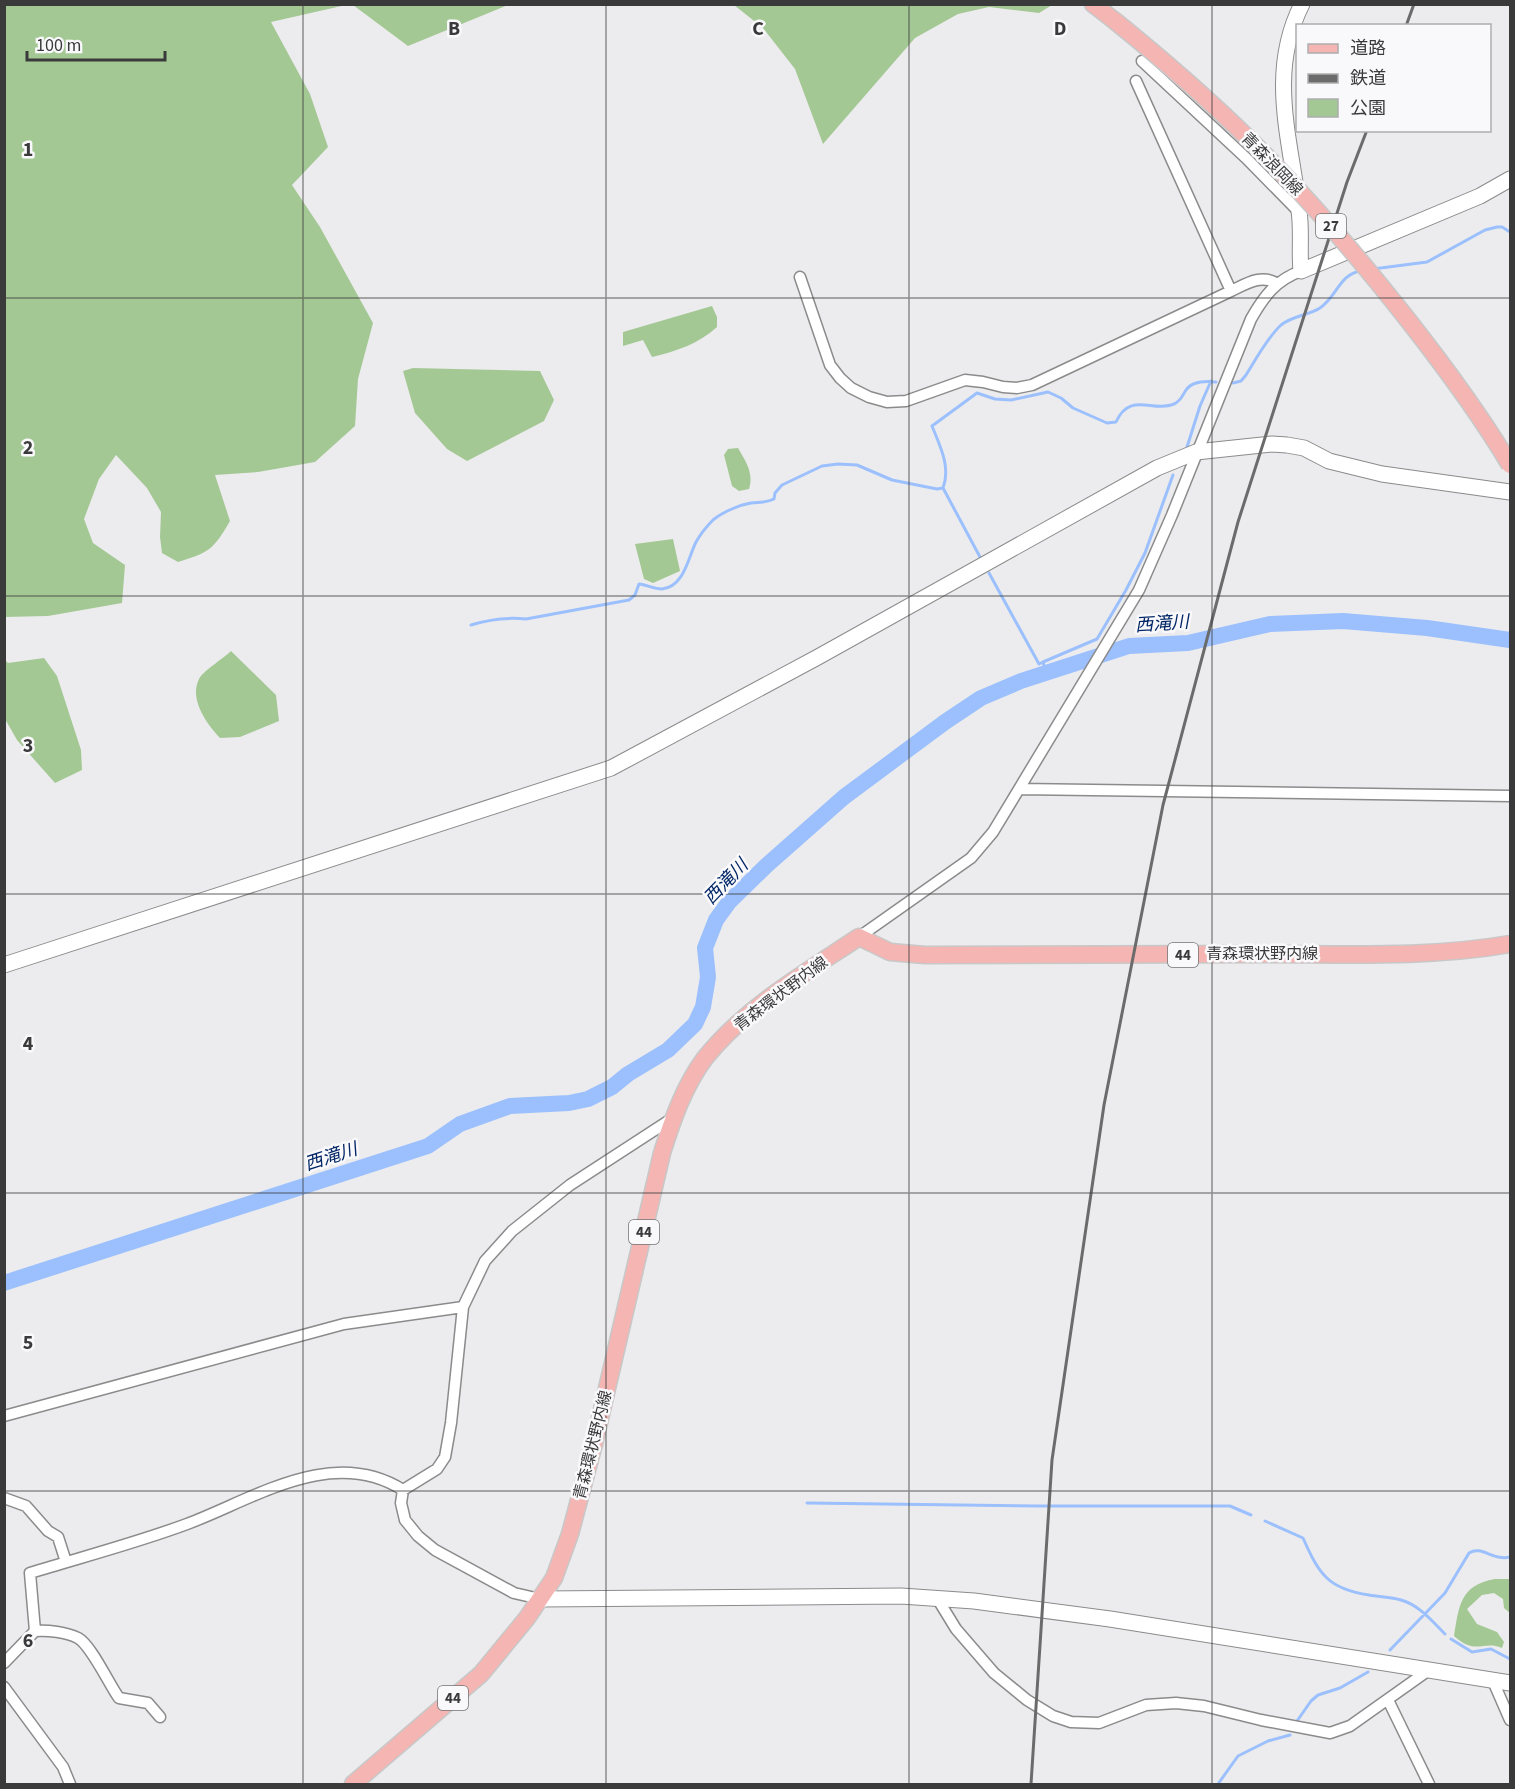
<svg xmlns="http://www.w3.org/2000/svg" width="1515" height="1789" viewBox="0 0 1515 1789" font-family="'Source Sans 3','Noto Sans JP',sans-serif">
  <style>
    .green { fill: #a4c894 }
    .lines { fill: none; stroke-linecap: round; stroke-linejoin: round }
    .stream { stroke: #9bc0fd; stroke-width: 3 }
    .river { stroke: #9bc0fd; stroke-width: 16 }
    .street-casing { stroke: #8b8b8c; stroke-width: 13 }
    .secondary-casing { stroke: #8b8b8c; stroke-width: 17 }
    .primary-casing { stroke: #c8c8c8; stroke-width: 19 }
    .street { stroke: #fff; stroke-width: 10 }
    .secondary { stroke: #fff; stroke-width: 15 }
    .primary { stroke: #f4b5b3; stroke-width: 16 }
    .rail { stroke: #6b6b6c; stroke-width: 3 }
    .primary-bridge-casing { stroke: #c8c8c8; stroke-width: 19; stroke-linecap: butt }
    .primary-bridge { stroke: #f4b5b3; stroke-width: 16 }
    .grid { fill: none; stroke: #3a3a3b; stroke-width: 1.5; stroke-opacity: 0.55 }
    .labels { text-anchor: middle; dominant-baseline: central; stroke-width: 5; stroke-linejoin: round; paint-order: stroke }
    .shield { fill: #f9f9fb; stroke: #737375; stroke-width: 1.5 }
    .shield-label { font-size: 15px; font-weight: bold; fill: #3a3a3b }
    .street-label { font-size: 16px; fill: #3a3a3b; stroke: #f9f9fb }
    .water-label { font-size: 18px; font-style: italic; fill: #022666; stroke: #f9f9fb }
    .grid-label { font-size: 20px; text-anchor: middle; font-weight: bold; fill: #3a3a3b; stroke: #f9f9fb; stroke-width: 5; stroke-linejoin: round; paint-order: stroke }
  </style>
  <rect width="100%" height="100%" fill="#ececee"/>
  <path class="green" d="M4,5H346L271,22L310,94L328,147L292,185L320,227L373,323L358,379L355,426L315,462L258,472L215,475L230,521C213,550 210,552 178,562L162,553L160,537L161,512L147,488L116,455L99,479L84,519L93,543L125,565L122,603L48,616L5,617Z
    M353,5H508L408,46Z
    M734,5H1052L1039,13L989,7L958,14L915,38L823,144L795,69L763,28Z
    M712,306L717,317V327C698,344 677,351 652,357L643,340L623,346V332Z
    M413,368L540,371L554,400L544,421L467,461L447,449L415,413L403,371Z
    M738,448C746,462 754,473 749,489L739,491L732,486L724,455L728,449Z
    M673,539L680,571L653,583L644,579L635,544Z
    M231,651L276,695L279,721L240,737L220,738C206,723 189,699 199,679C203,671 224,658 231,651Z
    M44,658L57,676L81,750L82,770L55,783L17,740L5,719V660L8,663Z
    M1495,1579H1510V1613L1504,1608L1503,1599L1494,1593L1482,1595L1467,1609L1477,1624L1497,1632L1504,1642L1502,1648C1483,1640 1476,1656 1454,1636C1459,1606 1460,1585 1495,1579Z"/>
  <g class="lines">
    <path class="stream" d="M1373,269L1427,262L1485,230L1497,227H1502L1510,232
      M1233,383L1241,381L1246,375C1256,359 1267,338 1281,325C1292,316 1309,315 1320,308C1337,297 1339,274 1361,271
      M1187,447L1200,406L1211,381
      M943,488L980,557
      M989,573L1039,664L1043,662
      M471,625C490,619 506,617 526,619L629,600L635,595L639,584C647,585 654,589 662,589C684,587 688,558 696,542C700,535 707,526 713,520C723,512 739,505 751,503C760,502 766,503 774,499L775,493L782,485L822,466L838,464L857,465L892,480L937,489L943,488C951,467 940,446 932,426L977,393L995,399L1011,400L1048,392L1061,398L1073,408L1107,423L1116,422C1130,391 1153,413 1174,404C1181,401 1182,396 1186,390C1192,381 1206,381 1216,382
      M1046,672L1043,662L1097,639L1126,590L1145,553L1173,475
      M807,1503L1038,1506H1230L1251,1515
      M1265,1521L1303,1538C1319,1574 1328,1589 1369,1595C1379,1597 1391,1597 1401,1600C1419,1605 1432,1621 1445,1634
      M1451,1639L1472,1652L1491,1649L1510,1659
      M1390,1650L1445,1593L1469,1553C1482,1545 1492,1561 1510,1557
      M1297,1721L1311,1701L1318,1695L1340,1688L1368,1672
      M1218,1784L1238,1756L1268,1741L1290,1735"/>
    <path class="river" d="M4,1283L428,1146L460,1124L510,1106L569,1103L588,1099L612,1087L628,1074L668,1050L695,1024L703,1007L708,977L705,948L716,920L729,902L767,865L844,797L945,722L981,698L1021,681L1129,646L1188,643L1270,624L1343,621L1427,628L1510,640"/>
    <defs>
      <path id="street" d="M1142,61L1246,158L1299,212
        M1136,81L1231,291
        M800,277L830,365L840,378L851,388L869,397L887,402L906,401L965,380L983,382L1003,387L1017,388L1032,385L1231,291C1246,284 1261,274 1276,283
        M1019,789L1510,796
        M859,937L971,858L993,832L1139,590L1172,515L1251,319C1264,296 1276,280 1301,271
        M4,1416L344,1324L463,1307
        M403,1490L437,1469L445,1457L451,1423L463,1307L485,1261L512,1231L570,1185L673,1118
        M403,1490L401,1503L405,1520L418,1536L435,1550L514,1593L540,1599
        M4,1498L26,1506L48,1531L58,1537L66,1562
        M937,1598L956,1629L994,1673L1027,1700L1053,1716L1071,1722L1099,1723L1146,1705L1176,1703L1204,1706L1261,1720L1330,1733L1350,1726L1429,1670
        M35,1631C48,1630 66,1632 78,1638C91,1645 109,1684 119,1698L148,1703L160,1717
        M4,1663L35,1631L30,1573C82,1557 136,1543 187,1524C254,1499 332,1445 403,1490
        M1493,1681L1510,1720
        M4,1687L63,1767L70,1784
        M1388,1700L1429,1784"/>
      <path id="secondary" d="M1302,4C1267,73 1291,140 1299,211C1302,231 1299,251 1301,271L1480,196L1510,179
        M4,965L611,768L818,657L1157,468L1196,452L1272,444L1287,445L1304,448L1329,461L1382,474L1510,492
        M540,1599L901,1596L974,1601L1110,1619L1510,1683"/>
      <path id="primary" d="M1093,4L1115,21
        M353,1784L481,1674L527,1618L554,1578L570,1534L594,1444L662,1153C672,1121 684,1086 705,1058C746,1007 805,973 859,937L890,952L925,955C1038,955 1152,954 1266,954C1347,954 1430,958 1510,944"/>
    </defs>
    <use href="#street" class="street-casing"/>
    <use href="#secondary" class="secondary-casing"/>
    <use href="#primary" class="primary-casing"/>
    <use href="#street" class="street"/>
    <use href="#secondary" class="secondary"/>
    <use href="#primary" class="primary"/>
    <path class="rail" d="M1406,26L1414,4
      M1031,1784L1052,1460L1104,1105L1163,805L1238,522L1347,182L1367,130"/>
    <defs>
      <path id="primary-bridge" d="M1115,21C1162,59 1208,99 1251,141C1308,197 1359,258 1408,320C1444,366 1480,414 1510,465"/>
    </defs>
    <use href="#primary-bridge" class="primary-bridge-casing"/>
    <use href="#primary-bridge" class="primary-bridge"/>
  </g>
  <path class="grid" d="M303,4V1784M606,4V1784M909,4V1784M1212,4V1784M4,298H1510M4,596H1510M4,894H1510M4,1193H1510M4,1491H1510"/>
  <g class="labels">
    <g class="shield">
      <rect x="1316" y="214" width="30" height="24" rx="4.5"/>
      <rect x="1168" y="943" width="30" height="24" rx="4.5"/>
      <rect x="629" y="1220" width="30" height="24" rx="4.5"/>
      <rect x="438" y="1686" width="30" height="24" rx="4.5"/>
    </g>
    <g class="shield-label">
      <text x="1331" y="226">27</text>
      <text x="1183" y="955">44</text>
      <text x="644" y="1232">44</text>
      <text x="453" y="1698">44</text>
    </g>
    <g class="street-label">
      <text transform="translate(1272 164) rotate(46)">青森浪岡線</text>
      <text x="1262" y="954">青森環状野内線</text>
      <text transform="translate(781 994) rotate(-37)">青森環状野内線</text>
      <text transform="translate(593 1445) rotate(-76)">青森環状野内線</text>
    </g>
    <g class="water-label">
      <text transform="translate(1162 624) rotate(-4)">西滝川</text>
      <text transform="translate(726 882) rotate(-46)">西滝川</text>
      <text transform="translate(331 1157) rotate(-18)">西滝川</text>
    </g>
  </g>
  <g class="grid-label">
    <text x="454" y="35">B</text>
    <text x="758" y="35">C</text>
    <text x="1060" y="35">D</text>
    <text x="28" y="156">1</text>
    <text x="28" y="454">2</text>
    <text x="28" y="752">3</text>
    <text x="28" y="1050">4</text>
    <text x="28" y="1349">5</text>
    <text x="28" y="1647">6</text>
  </g>
  <rect width="1515" height="1789" fill="none" stroke="#3a3a3b" stroke-width="12"/>
  <rect x="1296" y="24" width="195" height="108" fill="#f9f9fb" stroke="#adadae" stroke-width="1.5"/>
  <rect x="1308" y="44" width="30" height="9" fill="#f4b5b3" stroke="#adadae" stroke-width="1.5"/>
  <text x="1350" y="54" font-size="18" fill="#3a3a3b">道路</text>
  <rect x="1308" y="74" width="30" height="9" fill="#6b6b6c" stroke="#adadae" stroke-width="1.5"/>
  <text x="1350" y="84" font-size="18" fill="#3a3a3b">鉄道</text>
  <rect x="1308" y="99" width="30" height="18" fill="#a4c894" stroke="#adadae" stroke-width="1.5"/>
  <text x="1350" y="114" font-size="18" fill="#3a3a3b">公園</text>
  <path d="M27 51v9h138v-9" fill="none" stroke="#3a3a3b" stroke-width="3"/>
  <text x="36" y="51" font-size="18" fill="#3a3a3b" stroke="#f9f9fb" stroke-width="4.5" paint-order="stroke">100 m</text>
</svg>
